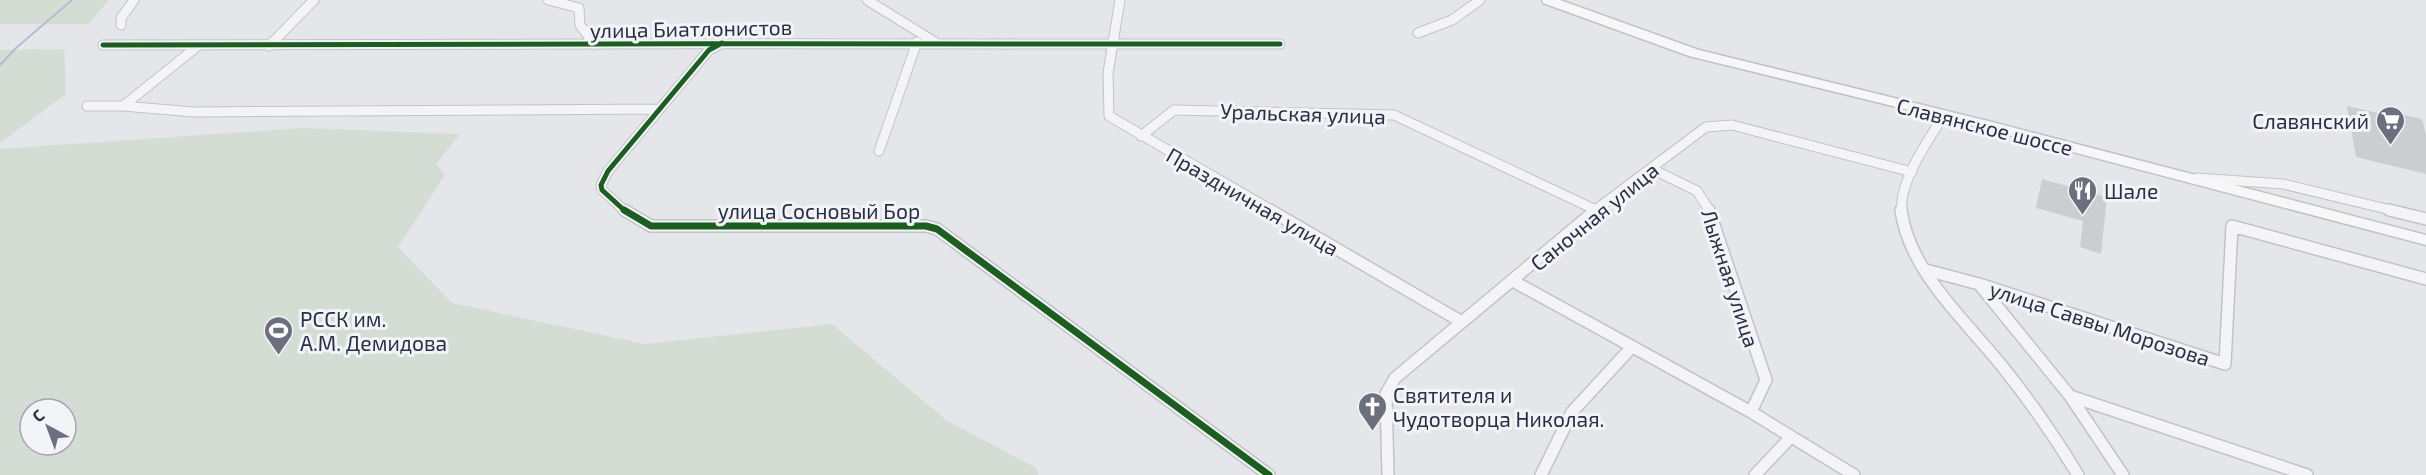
<svg xmlns="http://www.w3.org/2000/svg" width="2426" height="475" viewBox="0 0 2426 475" font-family="'Exo 2',sans-serif">
  <style>
    .green { fill: #d3ddd4; fill-rule: evenodd }
    .lines { fill: none; stroke-linecap: round; stroke-linejoin: round }
    .stream { stroke: #b3bdd5; stroke-width: 2 }
    .building { fill: #cccdd1 }
    .minor-far1-casing { stroke: #c2c3c7; stroke-width: 11 }
    .minor-casing { stroke: #c2c3c7; stroke-width: 14 }
    .secondary-casing { stroke: #c2c3c7; stroke-width: 3 }
    .minor-far1 { stroke: #f4f4f6; stroke-width: 9 }
    .minor { stroke: #f4f4f6; stroke-width: 11 }
    .secondary { fill: #f7f7f8; fill-rule: evenodd }
    .cycleway-far1-casing { stroke: #f3f4f8; stroke-width: 8 }
    .cycleway-casing { stroke: #f3f4f8; stroke-width: 10 }
    .cycleway-far1 { stroke: #1b5e20; stroke-width: 5 }
    .cycleway { stroke: #1b5e20; stroke-width: 7 }
    .labels { text-anchor: middle; dominant-baseline: central; stroke-width: 6; stroke-linejoin: round; paint-order: stroke }
    .street-label { font-size: 21px; fill: #2a2f44; stroke: #f3f4f8 }
    .poi-label { font-size: 21px; fill: #2a2f44; stroke: #f3f4f8; text-anchor: start }
  </style>
  <rect width="100%" height="100%" fill="#e5e6e9"/>
  <path class="green" d="M0,0H109L88,24H0Z
    M64,49L66,94L0,143V50Z
    M303,128L460,134L436,164L445,175L398,247L452,303L645,344L832,324L946,420L1036,468L1039,475H0V149ZM30,409H66V445H30Z"/>
  <g class="lines">
    <path class="stream" d="M0,65L16,48L72,0"/>
  </g>
  <path class="building" d="M2347,106L2405,119L2404,115L2422,119L2426,135V174L2356,157Z
    M2042,179L2107,197L2101,254L2080,247L2083,221L2036,208Z"/>
  <g class="lines">
    <defs>
      <path id="minor-far1" d="M548,0L579,8L580,25L595,45
        M867,0L935,42
        M1120,0L1108,73L1109,116L1273,211
        M121,25V18L134,0
        M1418,33L1452,20L1480,0
        M103,45C495,45 888,42 1280,44
        M269,46L314,0
        M87,106H123L194,112L659,109
        M123,106L199,45
        M1141,136L1174,110L1394,115L1596,210
        M879,151L917,42
        M1652,169L1697,191L1710,211
        M2197,178L2283,184L2395,211
        M625,211L602,190L601,185L608,171L709,50L719,45
        M1594,211L1706,127L1732,125L1912,172
        M1902,211C1898,183 1929,139 1944,115"/>
      <path id="minor" d="M624,210L651,226H926L937,229L1269,475
        M1270,210L1462,322
        M1709,210L1766,380L1751,412
        M1901,210C1909,271 1965,320 2002,366C2030,401 2055,437 2078,475
        M2389,210L2426,219
        M1926,270L1979,284L2225,364L2232,226L2426,279
        M1513,281L1751,412L1854,475
        M1979,284L2070,396L2123,475
        M2070,396L2307,475
        M1388,475L1386,394L1395,378L1596,210
        M1541,475L1572,412L1631,348
        M1755,475L1790,438"/>
      <path id="secondary" d="M1542,0H1560L1699,50L1992,122L2426,235V245L1982,128L1689,56L1543,3Z"/>
    </defs>
    <use href="#minor-far1" class="minor-far1-casing"/>
    <use href="#minor" class="minor-casing"/>
    <use href="#secondary" class="secondary-casing"/>
    <use href="#minor-far1" class="minor-far1"/>
    <use href="#minor" class="minor"/>
    <use href="#secondary" class="secondary"/>
    <defs>
      <path id="cycleway-far1" d="M103,45C495,45 888,42 1280,44
        M625,211L602,190L601,185L608,171L709,50L722,43"/>
      <path id="cycleway" d="M624,210L651,226H926L937,229L1269,475"/>
    </defs>
    <use href="#cycleway-far1" class="cycleway-far1-casing"/>
    <use href="#cycleway" class="cycleway-casing"/>
    <use href="#cycleway-far1" class="cycleway-far1"/>
    <use href="#cycleway" class="cycleway"/>
  </g>
  <defs>
    <symbol id="supermarket-pin" viewBox="-11 -11 22 30"><path d="M0 17L-7.5 6A9.5 9.5 0 1 1 7.5 6Z" fill="#6b6f7e" stroke="#f3f4f8"/><path d="M-6-5.5h2.5l.6 2H6L4.5 2H-2.5L-4.4-4H-6ZM-1.5 3.2a1.3 1.3 0 1 0 .1 0ZM3 3.2a1.3 1.3 0 1 0 .1 0Z" fill="#fff"/></symbol>
    <symbol id="restaurant-pin" viewBox="-11 -11 22 30"><path d="M0 17L-7.5 6A9.5 9.5 0 1 1 7.5 6Z" fill="#6b6f7e" stroke="#f3f4f8"/><path d="M-5-6h1v4h1v-4h1v4h1v-4h1v5L-1.5 .5V6h-2V.5L-5-1ZM5-6V6H3V1.5H1.5Q1.5-4 5-6Z" fill="#fff"/></symbol>
    <symbol id="stadium-pin" viewBox="-11 -11 22 30"><path d="M0 17L-7.5 6A9.5 9.5 0 1 1 7.5 6Z" fill="#6b6f7e" stroke="#f3f4f8"/><path d="M0-5a6.5 5 0 1 0 0 10a6.5 5 0 1 0 0-10ZM-3.5-1.8h7v3.6h-7Z" fill="#fff"/></symbol>
    <symbol id="church-pin" viewBox="-11 -11 22 30"><path d="M0 17L-7.5 6A9.5 9.5 0 1 1 7.5 6Z" fill="#6b6f7e" stroke="#f3f4f8"/><path d="M-1.2-6h2.4v3.5h3.3v2.4h-3.3V6h-2.4V-.1h-3.3v-2.4h3.3Z" fill="#fff"/></symbol>
  </defs>
  <g fill-rule="evenodd">
    <use href="#supermarket-pin" x="2374" y="104" width="33" height="45"/>
    <use href="#restaurant-pin" x="2066" y="174" width="33" height="45"/>
    <use href="#stadium-pin" x="262" y="314" width="33" height="45"/>
    <use href="#church-pin" x="1356" y="390" width="33" height="45"/>
  </g>
  <g class="labels">
    <g class="street-label">
      <text transform="translate(691 28) rotate(-1)">улица Биатлонистов</text>
      <text transform="translate(1303 113) rotate(2)">Уральская улица</text>
      <text transform="translate(1985 126) rotate(14)">Славянское шоссе</text>
      <text transform="translate(1253 201) rotate(30)">Праздничная улица</text>
      <text x="819" y="210">улица Сосновый Бор</text>
      <text transform="translate(1594 216) rotate(-39)">Саночная улица</text>
      <text transform="translate(1731 278) rotate(72)">Лыжная улица</text>
      <text transform="translate(2100 323) rotate(18)">улица Саввы Морозова</text>
    </g>
    <g class="poi-label">
      <text x="2369" y="120" text-anchor="end">Славянский</text>
      <text x="2104" y="190">Шале</text>
      <text x="300" y="318">РССК им.<tspan x="300" dy="24">А.М. Демидова</tspan></text>
      <text x="1393" y="394">Святителя и<tspan x="1393" dy="24">Чудотворца Николая.</tspan></text>
    </g>
  </g>
  <g transform="translate(48 427) rotate(319)"><circle r="28" fill="#f3f4f8" stroke="#a3a5b0" stroke-width="1.5"/>
  <path d="M0-4.5L10 22L0 15L-10 22Z" fill="#6b6f7e"/>
  <text y="-9" font-size="16" font-weight="bold" text-anchor="middle" fill="#2a2f44">С</text>
  </g>
</svg>
